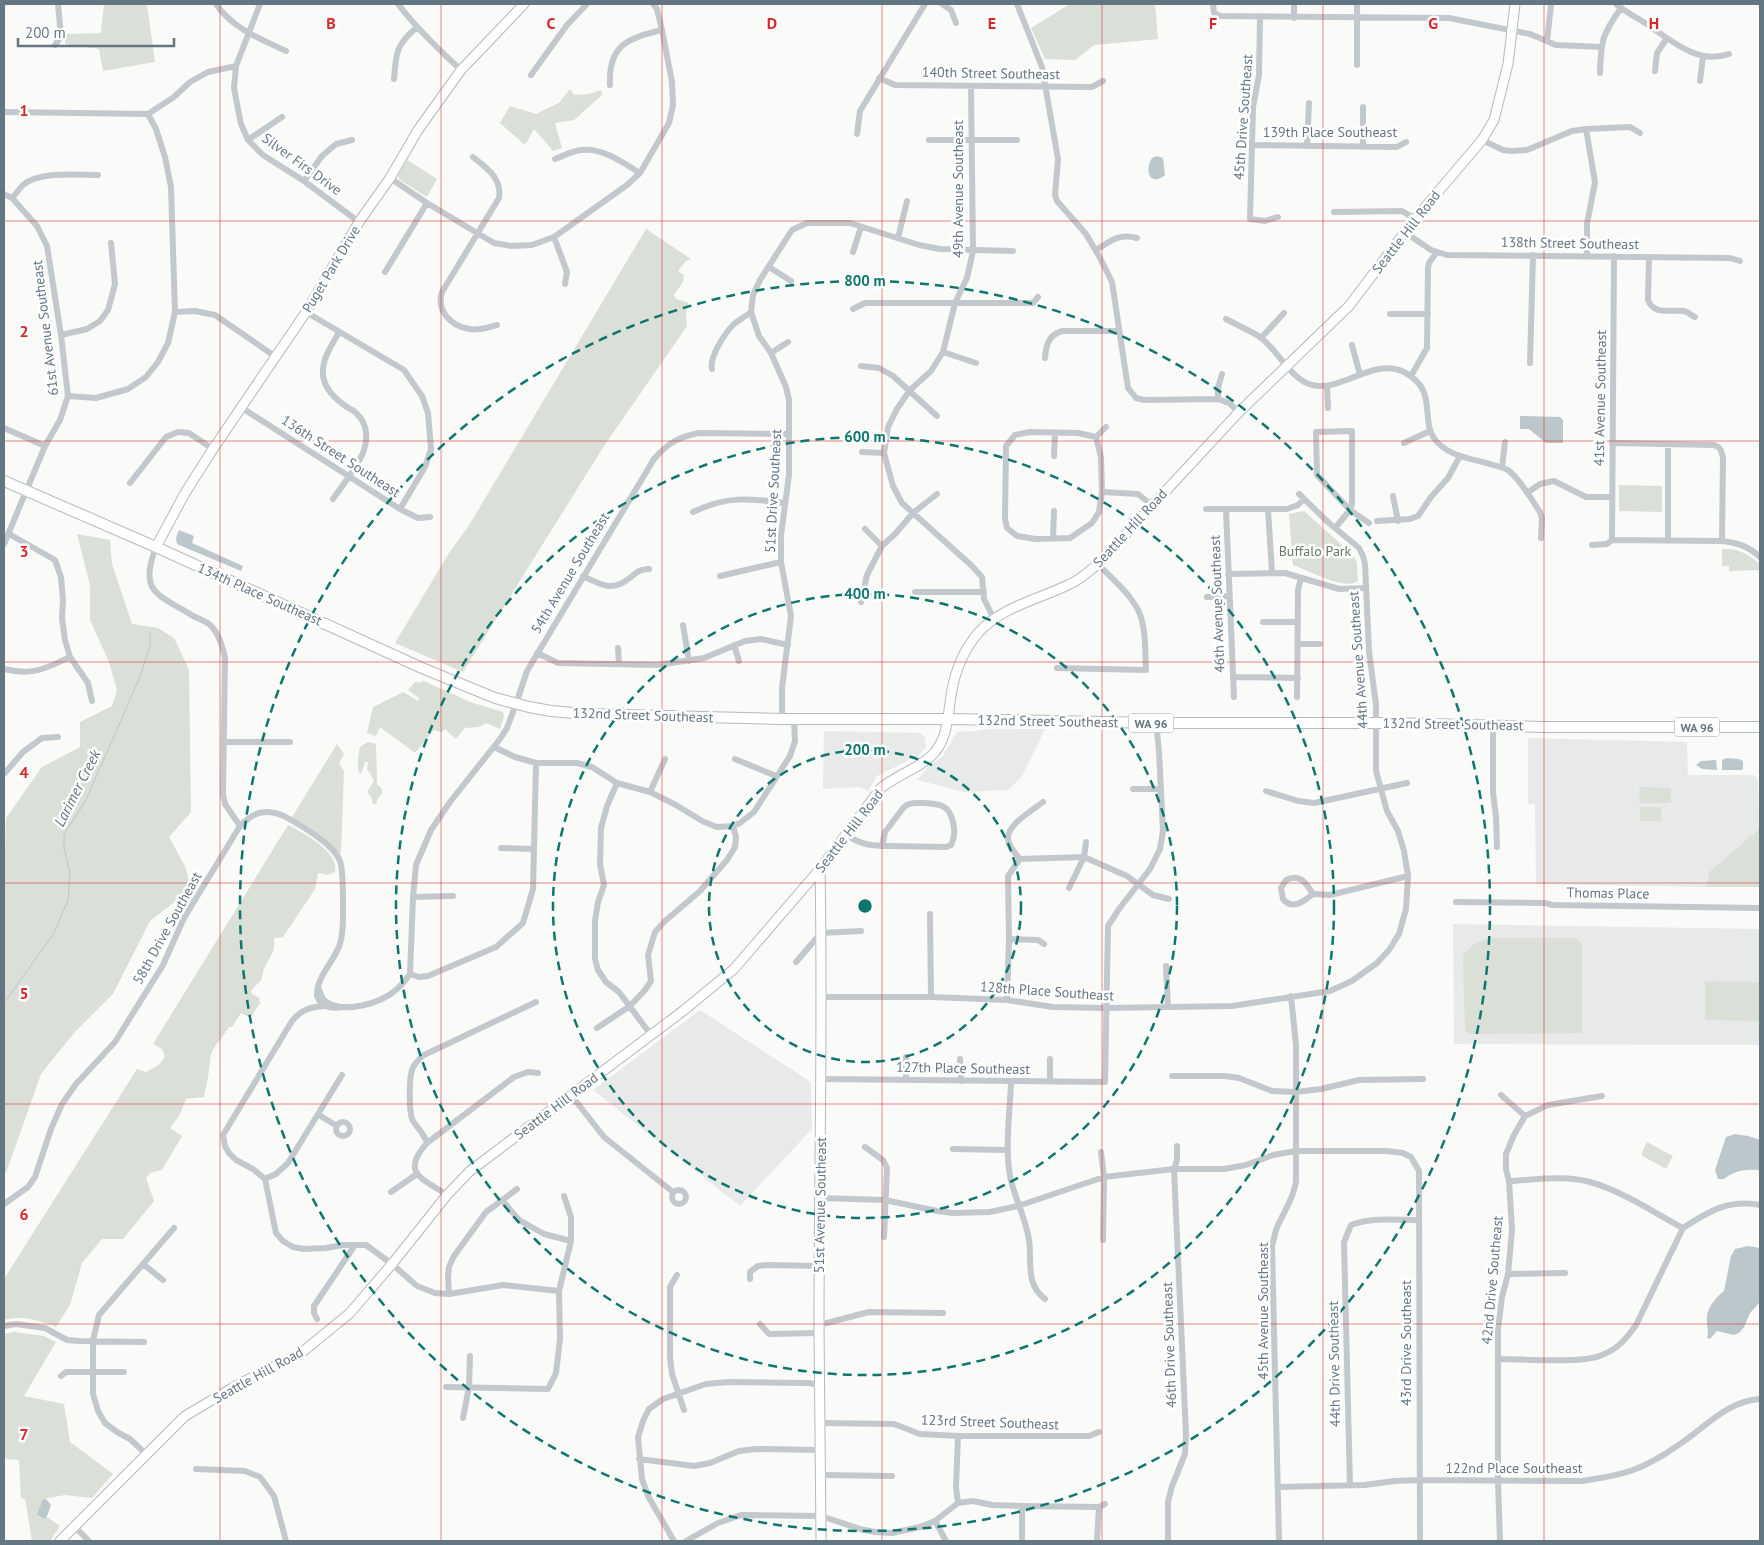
<svg xmlns="http://www.w3.org/2000/svg" width="1764" height="1545" viewBox="0 0 1764 1545" font-family="'PT Sans',sans-serif">
  <style>
    .built { fill: #e8e9e9 }
    .green { fill: #dadfd7 }
    .water { fill: #bbc7cb }
    .lines { fill: none; stroke-linecap: round; stroke-linejoin: round }
    .stream { stroke: #bbc7cb; stroke-width: 1 }
    .secondary-casing { stroke: #b3babf; stroke-width: 11 }
    .primary-casing { stroke: #b5babe; stroke-width: 12 }
    .street { stroke: #c3c8cc; stroke-width: 6 }
    .secondary { stroke: #fff; stroke-width: 9 }
    .primary { stroke: #fff; stroke-width: 10 }
    .grid { fill: none; stroke: #d62828; stroke-width: 1; stroke-opacity: 0.55 }
    .ring { fill: none; stroke: #0f766e; stroke-width: 2.5; stroke-dasharray: 9 6 }
    .labels { text-anchor: middle; dominant-baseline: central; stroke-width: 5; stroke-linejoin: round; paint-order: stroke }
    .shield { fill: #fff; stroke: #939fa8; stroke-width: 1 }
    .shield-label { font-size: 12px; font-weight: bold; fill: #657683 }
    .street-label { font-size: 14px; fill: #657683; stroke: #fff }
    .park-label { font-size: 14px; fill: #687a64; stroke: #fff }
    .water-label { font-size: 15px; font-style: italic; fill: #60757c; stroke: #fff }
    .grid-label { font-size: 16px; text-anchor: middle; font-weight: bold; fill: #d62828; stroke: #fff; stroke-width: 5; stroke-linejoin: round; paint-order: stroke }
    .centre { fill: #0f766e; stroke: #fff; stroke-width: 2.5 }
    .ring-label { font-size: 15px; text-anchor: middle; font-weight: bold; fill: #0f766e; stroke: #fff; stroke-width: 5; stroke-linejoin: round; paint-order: stroke }
  </style>
  <rect width="100%" height="100%" fill="#fafaf8"/>
  <path class="built" d="M986,729H1045L1022,776L1008,790L964,792L917,780L928,767L943,756L957,732L976,731Z
    M824,731L920,733L925,737L926,747L919,755L877,776L868,791L860,787L823,789Z
    M1528,738L1687,742L1688,775H1754L1758,780L1759,829L1709,872L1706,887L1536,884L1535,804H1528Z
    M1453,924L1760,929V1045L1454,1044Z
    M700,1010L811,1082L812,1129L740,1206L593,1090Z"/>
  <path class="green" d="M104,4H147L155,62L103,71L99,49L65,44V34L101,33Z
    M1070,4H1155L1158,39L1094,45L1075,60L1045,59L1031,28Z
    M570,89L574,95L589,94L601,90L602,95L574,120L555,123L562,148L553,151L534,129L525,145L500,123L510,106L536,114L559,103Z
    M407,160L437,179L427,197L400,180L398,176Z
    M646,229L691,259L686,261L678,271L684,275L683,282L674,295L676,299L689,303L686,313L687,326L604,446L463,672L395,643L449,553L468,527Z
    M1619,485L1662,486V512L1619,511Z
    M1304,511L1353,555L1357,563L1358,581C1344,591 1308,570 1293,565L1289,514Z
    M77,534L110,540L112,564L132,624L158,628L174,638L189,670L191,812L169,837L185,866L191,889L150,921L113,994L74,1033L41,1074L6,1173L4,1174V887L6,818L42,767L80,747V722L112,706L117,690L109,662L90,620V585Z
    M1722,549C1739,548 1747,554 1760,564V570L1729,571V566H1722Z
    M416,681L418,683L424,681L470,702L503,712L504,717L500,729L486,723L479,727L465,728L456,739L445,729L442,732L434,730L415,753L380,727L376,736L367,733L373,707L403,692L418,701L419,698L408,690Z
    M368,742L376,744L377,784L382,789V794L378,798L376,804H373L371,797L367,792L374,781L370,773L367,770L368,762H365L361,774L359,773C357,763 358,756 360,747Z
    M337,744L344,754L339,763L344,771L341,852L340,854L321,835L292,817Z
    M1640,787L1671,788V803H1639Z
    M1640,807H1661V821H1640Z
    M288,825C302,832 340,852 335,872L327,875L320,873L318,874L315,889L283,937L274,938C277,957 263,960 262,979L251,991L252,994L260,998L259,1001L261,1002L250,1018L241,1013L232,1027H229L219,1042L217,1043L211,1054L208,1077L204,1097L186,1099L179,1116L170,1128L182,1136L162,1170L150,1173L146,1178L154,1201L123,1239H102L82,1263L70,1305L56,1327C40,1320 21,1315 4,1320V1279L137,1069L146,1072L160,1064L165,1057L162,1049L153,1044Z
    M1759,829H1760V887H1706L1709,872Z
    M1491,938H1576L1582,944V1033L1470,1034L1465,1030L1463,956C1470,946 1478,940 1491,938Z
    M1705,981L1760,982V1021L1705,1020Z
    M1647,1142L1673,1156L1666,1169L1641,1155Z
    M14,1332L44,1336L56,1342L24,1396L64,1404L70,1442L113,1474L92,1498L65,1495L43,1499L37,1514L39,1517L46,1519L47,1517L60,1526L50,1541H32L25,1499L21,1498L19,1460L4,1459V1334Z"/>
  <path class="water" d="M1157,156L1163,158L1165,175C1150,187 1144,171 1152,158Z
    M1520,416L1560,417L1563,420V443H1546L1529,429H1520Z
    M179,530L194,536L192,543L243,566L241,571L177,544L176,538Z
    M1727,758L1739,759L1743,761V769L1741,770H1722V760Z
    M1716,760L1717,770L1702,769L1696,765L1701,761Z
    M1735,1134L1748,1136L1760,1140V1170C1746,1169 1735,1170 1724,1179H1718L1715,1170L1726,1137Z
    M1748,1246L1760,1248V1302L1750,1313L1744,1327L1739,1333L1734,1335L1717,1331L1710,1339L1707,1338C1709,1332 1707,1328 1707,1322C1705,1310 1715,1298 1724,1291L1731,1256L1735,1249Z
    M43,1499H46L51,1505L46,1519L40,1517L37,1514Z"/>
  <g class="lines">
    <path class="stream" d="M4,1003L54,933L68,900L70,873L64,848V834L86,800L139,679L150,647V632"/>
    <defs>
      <path id="secondary" d="M156,547L185,493L213,449L306,312L359,222L390,178L418,130L461,70L524,4
        M820,869C823,1022 819,1174 819,1326C819,1398 821,1470 821,1541
        M60,1541L185,1416L239,1384L300,1354L350,1313L392,1264L447,1195L470,1171L683,1011L734,969L820,869L881,788C898,774 921,768 935,752C949,735 948,710 952,690C956,668 965,648 979,632C1003,606 1040,599 1070,584C1080,580 1089,571 1098,564L1239,412L1349,306L1415,219L1482,140L1494,120L1508,64L1515,4"/>
      <path id="primary" d="M4,481L156,547L422,668L495,698L529,707L551,711L585,714L782,719H948L1156,723H1388L1545,727H1760"/>
    </defs>
    <use href="#secondary" class="secondary-casing"/>
    <use href="#primary" class="primary-casing"/>
    <path class="street" d="M216,4C232,28 260,39 286,51
      M260,4L236,66L234,88L237,104L241,124L248,140L263,155L304,181L359,222
      M398,4C417,29 438,49 461,70
      M942,4L951,10L956,23
      M1017,4L1042,67L1058,159L1055,195L1057,201L1086,234L1100,258L1112,282L1128,388L1136,398L1144,400L1218,399L1229,403L1239,412
      M1213,4L1214,13L1221,16L1449,18L1530,34L1556,45L1601,47
      M1616,4C1625,12 1636,17 1645,23C1671,40 1697,65 1729,54
      M1260,17L1259,75L1253,107L1250,219L1265,221L1278,217
      M1294,18V4
      M1547,41L1551,5
      M55,45L61,36L58,4
      M1357,65V4
      M1655,71L1657,53L1667,38
      M1600,73C1601,40 1602,35 1621,8
      M531,75L567,25L587,4
      M879,78L895,85L1092,87L1103,81
      M394,79C396,53 396,45 416,28
      M1700,81L1703,56
      M610,85C608,45 628,38 662,30
      M971,86L973,251L967,278L955,303L943,352L931,371L910,390L897,409L888,427L884,453L893,486L902,503L972,566L982,577L984,599L994,619
      M4,112L148,114L174,97L190,82L208,72L236,66
      M1586,129L1595,182L1587,224V255
      M857,134L860,111L925,4
      M248,140L282,117
      M929,140H1017
      M1482,140L1503,150L1512,151L1527,150L1572,131L1586,129L1630,127L1640,133
      M1253,145L1397,147L1406,142
      M1307,146L1309,103
      M1363,147V107
      M473,157C487,168 502,178 499,198L442,292C436,311 451,326 469,329C479,331 489,327 497,325
      M555,159C563,156 572,151 581,150C602,147 624,163 640,173
      M390,178L427,203L494,243L511,246L532,245L554,237L627,185L640,173L669,123L673,105L672,82L662,30L657,9L653,4
      M304,181L322,156L336,144L352,140
      M4,194L12,198C16,194 19,189 23,185C39,171 77,175 98,175
      M1334,212L1402,211L1415,219
      M1406,233L1431,250L1447,255L1730,258L1740,261
      M554,237L567,272L565,284
      M898,238L907,201
      M1096,250C1111,241 1119,233 1137,238
      M853,252L861,227
      M1649,257L1648,300C1654,316 1671,309 1684,311C1688,312 1691,315 1695,317
      M769,267L791,281
      M385,272L427,203
      M853,309L865,303H1033L1038,297
      M175,312L195,311L215,315L276,357
      M306,312L404,370L422,396L428,413L431,449L425,467L400,509
      M1390,314H1428
      M1226,319C1237,325 1249,330 1260,337C1277,349 1291,380 1312,385C1343,392 1373,357 1404,372C1441,391 1417,422 1438,443C1452,457 1473,459 1490,464C1496,466 1503,467 1508,470C1520,479 1532,500 1540,512L1542,518L1541,538
      M61,335L87,329L100,321L108,310L115,284L111,243
      M1261,338L1284,313
      M1352,345L1360,375
      M943,352L976,363
      M771,353L788,342
      M1045,358C1046,346 1048,335 1062,331H1119
      M1530,363L1533,255
      M861,366L879,368L893,376L937,416
      M712,369C709,357 725,333 734,324C739,320 746,316 751,312
      M1411,376L1427,348L1428,268L1429,263L1437,252
      M1327,386L1328,408
      M68,396L96,398L128,389L146,377L158,362L168,343L175,312L171,187L165,157L156,129L148,114
      M1218,399V388L1222,374
      M242,408L400,509L418,518L430,517
      M4,428L45,446
      M1096,437L1078,433L1030,432L1015,435L1006,446L1005,518L1007,528L1017,536L1036,539L1070,538L1092,523L1099,512L1102,492L1101,457L1096,437L1106,427
      M1404,443L1430,431
      M1612,443L1714,445C1721,447 1721,451 1723,457L1722,541
      M862,452L884,453
      M1054,456L1055,433
      M1502,467L1505,442
      M130,483L166,437L178,432L189,433L213,449
      M1102,492L1138,494L1152,505
      M1527,493L1540,484L1554,481L1586,497H1612
      M1393,496L1398,521
      M333,499C341,487 361,462 364,450C368,438 367,423 357,414C354,410 348,408 344,405C330,395 319,382 324,363C326,352 334,342 339,332
      M1206,509H1287L1298,505L1304,499
      M1226,510L1234,697
      M1268,510L1272,572
      M693,512C726,496 749,498 784,503
      M1377,521L1410,519L1418,516L1431,497L1448,478L1460,456
      M1335,528L1350,510L1352,504V431L1316,432L1317,475L1350,510L1369,523
      M865,529L882,546
      M9,534L55,560L61,577L63,600L62,618L65,640L70,657L88,683L92,701
      M1053,538L1054,511
      M1612,540L1614,256
      M1668,541V445
      M4,544L45,446L60,420L68,396L61,335L47,246L37,226L12,198
      M1592,545L1607,544L1612,540L1722,541C1738,543 1748,546 1760,557
      M156,547C138,593 158,594 193,616C199,619 206,621 210,625C219,633 222,646 225,657L223,794L225,804L240,826
      M1228,574L1285,573L1339,589L1366,588
      M583,576C603,586 613,592 631,577C638,571 641,569 649,569
      M720,576L781,562
      M915,592H984
      M1207,597L1229,596
      M861,602L867,575L882,546L895,534L913,513L937,494
      M1263,622H1298
      M683,625L689,661
      M1298,644H1320
      M734,645L739,661
      M618,648L619,664
      M537,653L558,663L658,665L704,658L745,641L761,639L788,645
      M1057,668L1146,670C1145,651 1146,628 1139,612C1131,594 1111,578 1098,564
      M4,669C33,676 44,669 70,657
      M1233,677L1298,678
      M1297,697L1298,590L1301,578
      M782,719V688L791,616L781,562V535L789,475V400L786,387L771,353L759,336L751,312L753,295L760,280L792,230L807,223H850L919,245L940,249L1013,251
      M1493,726V793L1496,817L1497,847
      M224,742H290
      M494,747L515,757L536,763H577L592,767L617,783L650,792L674,804L704,822L717,827L733,826L740,823L754,812L790,756L795,741L794,718
      M735,759L776,776
      M4,774L23,752L42,738L58,737
      M617,783L607,806L601,828L600,864L604,885L598,902L595,921V959L598,970L606,982L619,992L651,1035
      M1133,789H1161
      M1266,791L1298,801L1314,803L1407,783
      M650,792L665,759
      M846,835C862,845 871,846 890,846L946,847L951,845C955,836 955,831 953,822C949,804 939,804 923,803C915,803 910,802 904,807L885,832L882,846
      M501,848L534,849
      M1020,859L1084,857L1127,876L1153,895L1169,899
      M1069,888L1084,857L1086,842
      M1313,894C1304,901 1293,911 1283,899L1281,888L1286,880C1300,873 1306,883 1313,894L1330,895L1408,876
      M413,897L453,896
      M1456,902L1545,903L1552,905L1760,908
      M930,914L931,997
      M1009,939L1038,940L1044,944
      M796,962L821,933L861,931
      M1166,966L1168,1007
      M410,974L413,897L416,865L431,830L450,802L500,739L507,728L516,704L527,671L654,459C668,443 678,437 699,433L789,434
      M318,987C320,991 321,998 325,1001C343,1015 382,1003 397,989C402,985 406,979 410,974L419,977L428,976L496,947L523,923L533,889L536,763
      M821,997H931L1007,1000L1053,1007L1106,1008L1232,1006L1330,991L1352,981L1377,963L1389,950L1399,934L1406,909L1408,876L1404,851L1398,831L1387,811L1376,771V705L1369,651L1365,564L1363,556L1359,548L1329,523L1299,494
      M1007,1000L1009,939L1008,876L1020,859C1015,853 1008,846 1008,838C1007,825 1033,810 1043,802
      M324,1006C310,1007 301,1010 292,1021L223,1135L225,1146L229,1153L236,1160L253,1169L265,1179L276,1233L283,1241L293,1247L304,1249L326,1248L343,1245H366L392,1264L417,1286L435,1293L449,1294L503,1285L559,1291
      M597,1028L630,1006L645,990L651,981L648,955L655,932L665,921L700,891L727,860L735,847L736,837L733,826
      M906,1057V1080
      M960,1059L961,1081
      M1050,1059V1082
      M1172,1076H1225L1239,1078L1272,1091L1296,1092L1321,1089L1359,1080L1423,1079
      M821,1079L1105,1082L1108,926L1119,909L1150,869L1160,849L1163,831L1159,751L1156,723
      M1011,1082C1010,1114 1004,1149 1011,1181C1016,1200 1026,1220 1029,1240C1032,1262 1025,1284 1045,1299
      M571,1095L604,1137L673,1192
      M319,1115L337,1126
      M1525,1116L1548,1105L1602,1096
      M336 1129a7 7 0 1 1 14 0a7 7 0 1 1-14 0Z
      M427,1143C424,1133 416,1127 412,1119C409,1110 409,1079 412,1070C414,1064 419,1059 424,1055L536,1002
      M865,1147L883,1160L887,1168L884,1237
      M953,1149L1008,1150
      M1101,1152L1104,1177L1103,1240
      M265,1179L276,1174L288,1163L342,1075
      M1509,1181C1535,1180 1564,1175 1590,1182C1622,1191 1653,1212 1683,1228C1709,1211 1729,1199 1760,1205
      M672 1197a7 7 0 1 1 14 0a7 7 0 1 1-14 0Z
      M391,1192L417,1174
      M447,1195C422,1178 400,1173 427,1143L514,1077L528,1072L538,1073
      M820,1198L885,1200L937,1211L953,1213L990,1212L1018,1206L1104,1177L1174,1169H1224L1246,1165L1273,1155L1296,1151H1387L1403,1153L1411,1157L1419,1171L1420,1541
      M502,1200L519,1220L544,1234L571,1241
      M4,1204L28,1187L35,1177L51,1129L62,1104L76,1084L115,1042L163,965L184,918L240,826C253,812 266,808 284,816C300,825 333,843 340,861C343,869 343,893 343,903C343,917 344,931 340,944C334,962 316,977 317,996C322,1008 331,1009 343,1007
      M143,1264L163,1280
      M1508,1274L1565,1273
      M677,1275L670,1287V1358L672,1374L684,1410
      M750,1279V1272L758,1266L767,1265L820,1266
      M449,1294L448,1277L449,1267L454,1256L486,1212L517,1189
      M317,1319L314,1313V1306L355,1245
      M760,1324L769,1334L819,1333
      M819,1325L869,1312L943,1313
      M4,1326L16,1324L45,1328L67,1340L80,1341L144,1342
      M1499,1359C1523,1359 1582,1364 1602,1355C1618,1349 1627,1338 1636,1325L1683,1228
      M61,1376L66,1372H124
      M446,1387L548,1389L556,1373L560,1339L559,1291L571,1241V1217L564,1196
      M463,1418L469,1387L470,1356
      M820,1423L894,1424L920,1434L958,1436H1089L1099,1432
      M958,1436L956,1487L958,1503
      M146,1454L130,1439L117,1432L105,1423L98,1411L93,1394V1340L99,1315L174,1228
      M639,1459L694,1466L710,1463L739,1451L756,1449L820,1450
      M196,1469L245,1471L260,1477L274,1496L286,1541
      M820,1475L892,1476
      M1350,1486L1344,1242L1351,1225C1373,1217 1396,1220 1418,1220
      M1278,1487L1365,1485L1394,1481L1420,1480L1583,1481C1600,1478 1617,1476 1633,1470C1647,1465 1664,1455 1677,1446C1704,1429 1726,1401 1760,1399
      M935,1521L946,1541
      M74,1526L89,1541
      M674,1541L648,1496L642,1479L638,1437L643,1421L649,1409L663,1399L706,1384L729,1382L810,1383L819,1386
      M686,1541L718,1523L741,1515L821,1516L860,1529L875,1532L892,1533L920,1527L935,1521L958,1503L973,1501L992,1505L1022,1506L1099,1507
      M1022,1541V1506
      M1097,1541L1099,1507L1105,1504
      M1168,1541V1502L1172,1486L1185,1454L1186,1435L1174,1169L1177,1160V1146
      M1279,1541L1272,1246C1274,1239 1275,1230 1279,1223C1286,1208 1293,1199 1296,1182V1045L1291,996
      M1500,1541L1498,1481V1329L1502,1297L1508,1274L1512,1230L1509,1181L1506,1169V1154L1514,1135L1525,1116L1501,1095"/>
    <use href="#secondary" class="secondary"/>
    <use href="#primary" class="primary"/>
  </g>
  <path class="grid" d="M220,4V1541M441,4V1541M662,4V1541M882,4V1541M1102,4V1541M1323,4V1541M1544,4V1541M4,221H1760M4,441H1760M4,662H1760M4,883H1760M4,1104H1760M4,1324H1760"/>
  <g class="ring">
    <circle cx="865" cy="906" r="156"/>
    <circle cx="865" cy="906" r="312"/>
    <circle cx="865" cy="906" r="469"/>
    <circle cx="865" cy="906" r="625"/>
  </g>
  <g class="labels">
    <g class="shield">
      <rect x="1128.5" y="713.5" width="45" height="19" rx="4"/>
      <rect x="1674.5" y="717.5" width="45" height="19" rx="4"/>
    </g>
    <g class="shield-label">
      <text x="1151" y="723">WA 96</text>
      <text x="1697" y="727">WA 96</text>
    </g>
    <g class="street-label">
      <text transform="translate(991 73) rotate(1)">140th Street Southeast</text>
      <text transform="translate(1243 117) rotate(-86)">45th Drive Southeast</text>
      <text x="1330" y="132">139th Place Southeast</text>
      <text transform="translate(302 164) rotate(36)">Silver Firs Drive</text>
      <text transform="translate(958 189) rotate(-90)">49th Avenue Southeast</text>
      <text transform="translate(1406 232) rotate(-52)">Seattle Hill Road</text>
      <text transform="translate(1570 243) rotate(1)">138th Street Southeast</text>
      <text transform="translate(331 269) rotate(-59)">Puget Park Drive</text>
      <text transform="translate(45 328) rotate(-97)">61st Avenue Southeast</text>
      <text transform="translate(1600 398) rotate(-89)">41st Avenue Southeast</text>
      <text transform="translate(341 456) rotate(33)">136th Street Southeast</text>
      <text transform="translate(773 491) rotate(-87)">51st Drive Southeast</text>
      <text transform="translate(1130 528) rotate(-47)">Seattle Hill Road</text>
      <text transform="translate(570 573) rotate(-59)">54th Avenue Southeast</text>
      <text transform="translate(260 594) rotate(24)">134th Place Southeast</text>
      <text transform="translate(1217 604) rotate(-92)">46th Avenue Southeast</text>
      <text transform="translate(1358 660) rotate(-94)">44th Avenue Southeast</text>
      <text transform="translate(643 715) rotate(2)">132nd Street Southeast</text>
      <text transform="translate(1048 721) rotate(1)">132nd Street Southeast</text>
      <text transform="translate(1453 724) rotate(1)">132nd Street Southeast</text>
      <text transform="translate(849 831) rotate(-52)">Seattle Hill Road</text>
      <text transform="translate(1608 893) rotate(1)">Thomas Place</text>
      <text transform="translate(167 928) rotate(-61)">58th Drive Southeast</text>
      <text transform="translate(1047 991) rotate(4)">128th Place Southeast</text>
      <text transform="translate(963 1068) rotate(1)">127th Place Southeast</text>
      <text transform="translate(556 1106) rotate(-37)">Seattle Hill Road</text>
      <text transform="translate(820 1205) rotate(-89)">51st Avenue Southeast</text>
      <text transform="translate(1492 1280) rotate(-85)">42nd Drive Southeast</text>
      <text transform="translate(1263 1311) rotate(-90)">45th Avenue Southeast</text>
      <text transform="translate(1406 1343) rotate(-90)">43rd Drive Southeast</text>
      <text transform="translate(1169 1345) rotate(-92)">46th Drive Southeast</text>
      <text transform="translate(1334 1364) rotate(-91)">44th Drive Southeast</text>
      <text transform="translate(258 1375) rotate(-29)">Seattle Hill Road</text>
      <text transform="translate(990 1422) rotate(2)">123rd Street Southeast</text>
      <text x="1514" y="1468">122nd Place Southeast</text>
    </g>
    <g class="park-label">
      <text x="1315" y="551">Buffalo Park</text>
    </g>
    <g class="water-label">
      <text transform="translate(77 788) rotate(-63)">Larimer Creek</text>
    </g>
  </g>
  <g class="grid-label">
    <text x="331" y="29">B</text>
    <text x="551" y="29">C</text>
    <text x="772" y="29">D</text>
    <text x="992" y="29">E</text>
    <text x="1213" y="29">F</text>
    <text x="1433" y="29">G</text>
    <text x="1654" y="29">H</text>
    <text x="24" y="116">1</text>
    <text x="24" y="337">2</text>
    <text x="24" y="557">3</text>
    <text x="24" y="778">4</text>
    <text x="24" y="999">5</text>
    <text x="24" y="1220">6</text>
    <text x="24" y="1440">7</text>
  </g>
  <circle cx="865" cy="906" r="8" class="centre"/>
  <g class="ring-label">
    <text x="865" y="286">800 m</text>
    <text x="865" y="442">600 m</text>
    <text x="865" y="599">400 m</text>
    <text x="865" y="755">200 m</text>
  </g>
  <rect width="1764" height="1545" fill="none" stroke="#657683" stroke-width="10"/>
  <path d="M18 38v8h156v-8" fill="none" stroke="#657683" stroke-width="2.5"/>
  <text x="25" y="38" font-size="15" fill="#657683" stroke="#ffffff" stroke-width="4" paint-order="stroke">200 m</text>
</svg>
